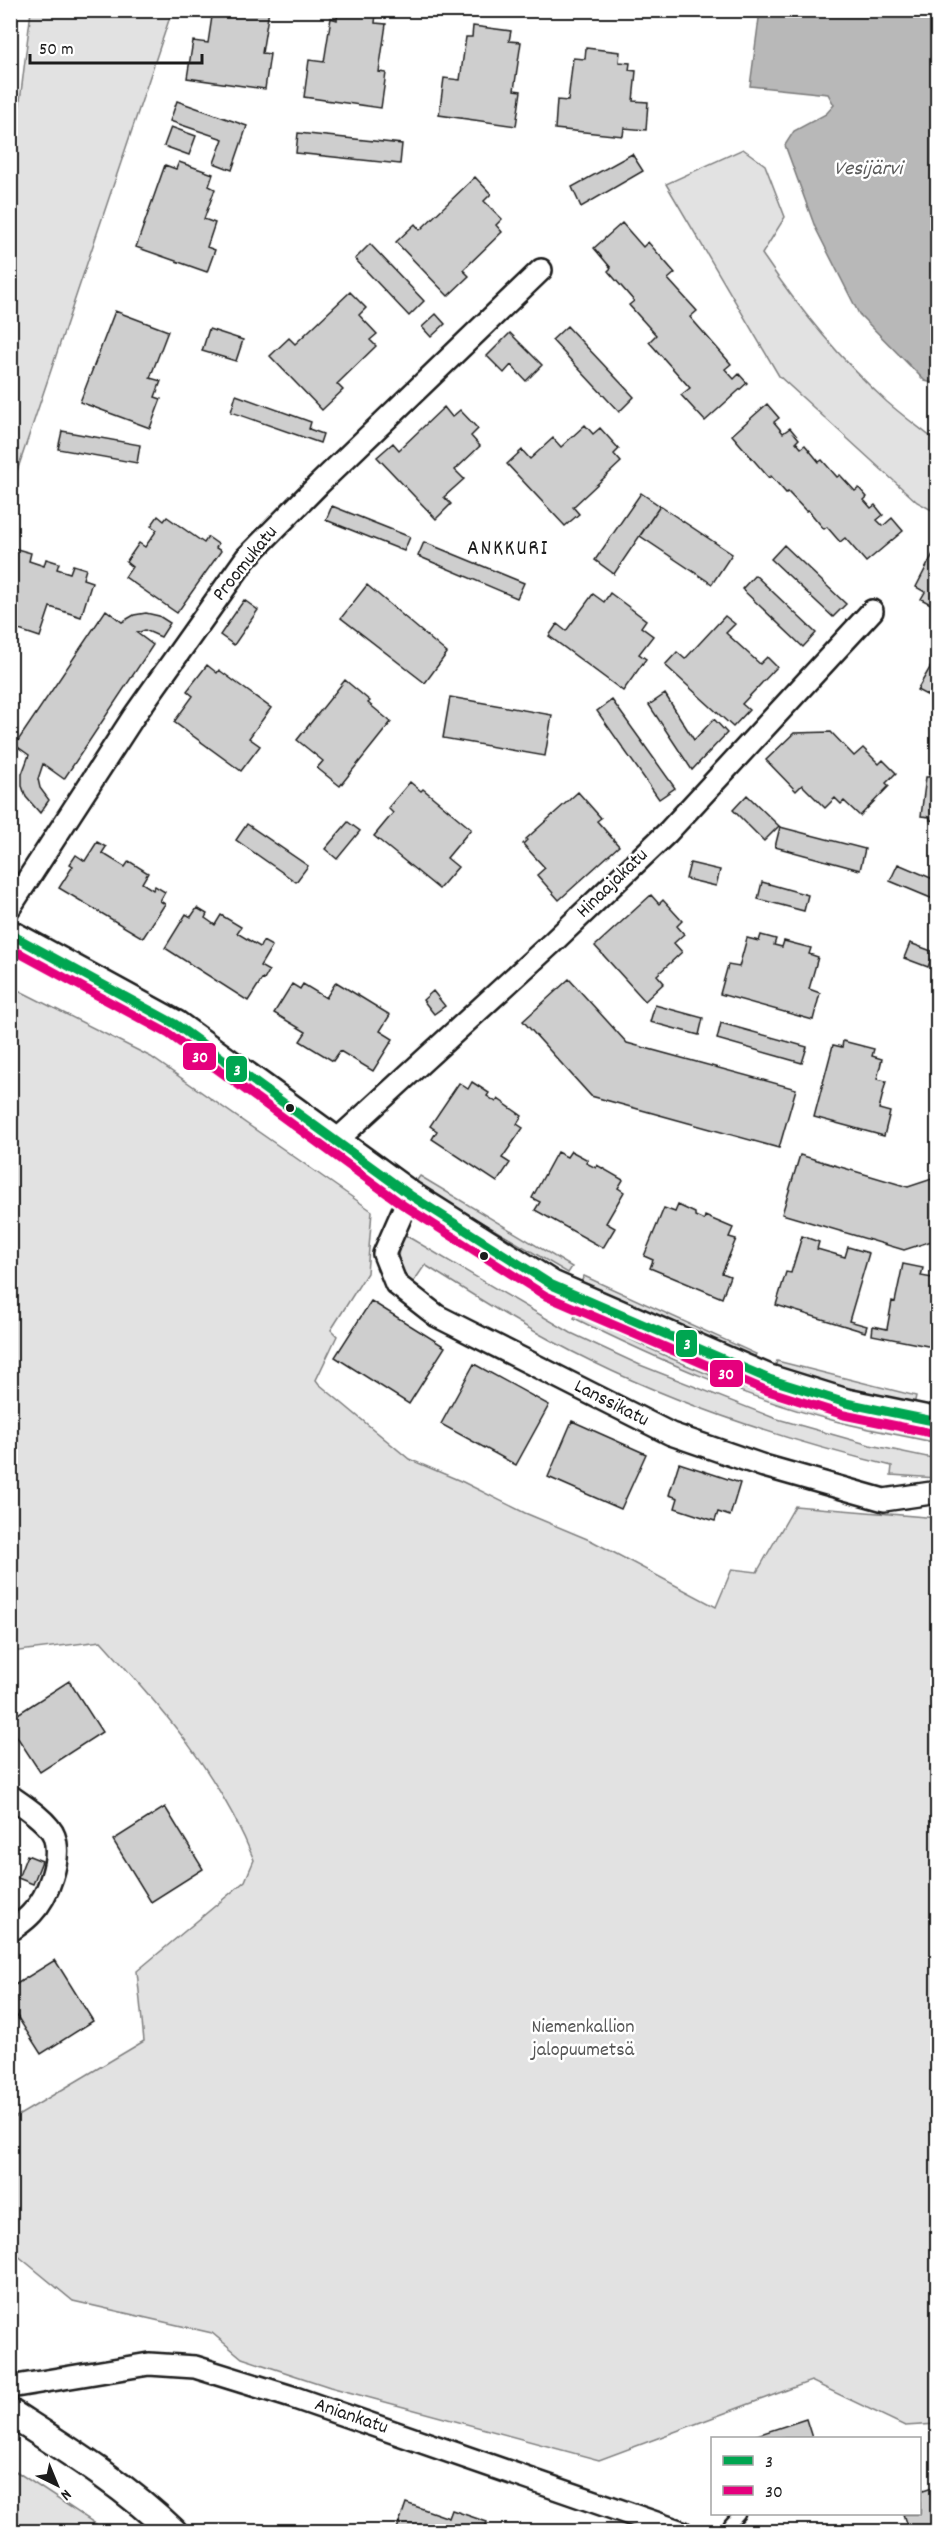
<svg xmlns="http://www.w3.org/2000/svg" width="948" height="2542" viewBox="0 0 948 2542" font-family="Dekko,sans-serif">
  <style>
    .green { fill: #e2e2e2; stroke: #7f7f7f; stroke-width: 1.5 }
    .water { fill: #b8b8b8; stroke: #7a7a7a; stroke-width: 1.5 }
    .building { fill: #cecece; stroke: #1c1c1c; stroke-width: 1.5 }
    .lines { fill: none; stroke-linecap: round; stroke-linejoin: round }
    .service-casing { stroke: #1c1c1c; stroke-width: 15 }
    .minor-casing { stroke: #1c1c1c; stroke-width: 26 }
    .tertiary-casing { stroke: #1c1c1c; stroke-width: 32 }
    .service { stroke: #fff; stroke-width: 10 }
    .minor { stroke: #fff; stroke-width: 21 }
    .tertiary { stroke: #fff; stroke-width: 27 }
    .bus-1-casing { stroke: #fff; stroke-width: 14 }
    .bus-2-casing { stroke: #fff; stroke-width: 14 }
    .bus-1 { stroke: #00a651; stroke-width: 9 }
    .bus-2 { stroke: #e5007d; stroke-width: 9 }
    .bus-dot { fill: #1c1c1c; stroke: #fff; stroke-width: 2 }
    .labels { text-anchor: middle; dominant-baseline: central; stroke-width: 5; stroke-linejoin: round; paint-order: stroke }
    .street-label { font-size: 20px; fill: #1c1c1c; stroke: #fff }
    .park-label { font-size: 20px; fill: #575757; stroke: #fff }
    .water-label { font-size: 21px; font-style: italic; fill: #5a5a5a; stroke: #fff }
    .quarter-label { font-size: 22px; letter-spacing: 1.5px; fill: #1c1c1c; stroke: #fff }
    .line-badge { stroke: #fff; stroke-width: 2 }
    .badge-label { font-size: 16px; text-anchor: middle; font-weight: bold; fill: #fff }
  </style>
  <rect width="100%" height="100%" fill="#fff"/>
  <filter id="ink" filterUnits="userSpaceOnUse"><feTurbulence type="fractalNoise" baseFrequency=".0167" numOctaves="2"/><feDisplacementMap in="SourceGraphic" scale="12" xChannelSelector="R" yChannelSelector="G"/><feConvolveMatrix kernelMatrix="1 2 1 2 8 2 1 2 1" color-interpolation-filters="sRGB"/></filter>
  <g filter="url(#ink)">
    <path class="green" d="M31,11H172L11,489L10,183Z
      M743,149L765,165L785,217L762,254C797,306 840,359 887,402C903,416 921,429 937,442V513L917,502L779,376L666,184Z
      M14,988L151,1057L372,1211L367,1273L331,1330L337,1336L316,1380L319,1384L409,1459L463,1482L525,1513L592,1541L716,1607L732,1569L757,1572L795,1506L937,1518V2424L905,2426L811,2381L599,2460L330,2387L242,2358L212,2333L73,2301L11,2250V2120L144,2041L137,1971L245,1881L254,1860C218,1771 164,1711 101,1641L11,1652L10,989Z
      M420,1176L572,1267L568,1273L415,1183Z
      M405,1235L571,1333L640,1365L774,1418L870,1445L937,1459V1478L891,1475L892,1466C789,1441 686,1408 591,1361C533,1333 479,1299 425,1265L412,1284C396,1269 394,1254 405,1235Z
      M584,1276L756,1354L752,1361L581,1282Z
      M577,1313C661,1356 748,1395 839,1418C871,1426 905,1432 937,1438V1443C905,1436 871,1430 839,1422C747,1399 659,1360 574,1318Z
      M777,1361L916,1396L914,1405L774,1370Z
      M11,2468L96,2524L106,2531H11Z"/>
    <path class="water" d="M760,11H937V384L925,381L859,314L815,227L785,145L794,131L826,114L834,105L828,94L750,86Z"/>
    <path class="building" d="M213,10H269L262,53L270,54L265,89L187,78L193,41L208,43Z
      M338,10L376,13L375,23L386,24L379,72L386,73L381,108L304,97L309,60L324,62L331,18L337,20Z
      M473,26L511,31L509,41L521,42L514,90L521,91L516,126L439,115L444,78L460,80L466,37H472Z
      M586,48L620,52L619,62L630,63L629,70L636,71L633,101L648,102L646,130L624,128L623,136L555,129L557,100L568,101L573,58L585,59Z
      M177,101L247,126L232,170L214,163L223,139L170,121Z
      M171,127L196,136L189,155L164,146Z
      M298,133L402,144L400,164L296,153Z
      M632,154L643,171L581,207L572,187Z
      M179,162L213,174L209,186L215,189L204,219L215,223L207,247L215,250L207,272L136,247L165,165L176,169Z
      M475,177L491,194L484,201L502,219L496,225L502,232L463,270L469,276L448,296L396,242L415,224L420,230Z
      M622,223L643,247L648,242L675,273L668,279L697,311L690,317L731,364L725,369L734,379L739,374L747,383L705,421L681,395L690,388L649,342L656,335L629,305L634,301L608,271L611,268L594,248Z
      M370,244L424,301L409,316L355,259Z
      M350,292L366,308L359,315L377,334L370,340L376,346L337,384L343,390L322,410L270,356L289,338L295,344Z
      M115,311L168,331L150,378L161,381L155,397L161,399L150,428L80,402Z
      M436,314L445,324L431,337L422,327Z
      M567,326L634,397L619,412L552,340Z
      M209,329L243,340L236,361L202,351Z
      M510,333L542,365L526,381L511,365L504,373L487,356Z
      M236,395L311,422L309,429L323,434L320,443L231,412Z
      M767,404L779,418L774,422L783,433L790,428L799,439L796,442L801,448L805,445L819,462L822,460L837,477L840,475L855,491L859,488L867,497L864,500L871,508L875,505L883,515L877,520L883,526L892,518L903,531L866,562L845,538L840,542L827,527L824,529L808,510L806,511L788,492L786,493L771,476L769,478L732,435Z
      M444,407L452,417L460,410L478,429L471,436L480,446L455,470L464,479L444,497L451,504L436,519L377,457L393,443L399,450Z
      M585,425L593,434L600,428L619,449L614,454L621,462L573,507L579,514L565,526L507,464L522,450L530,459L553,438L561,447Z
      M62,431L140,445L137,463L58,449Z
      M641,493L660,506L614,574L595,560Z
      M332,506L410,537L404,551L326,520Z
      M660,506L732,554L712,584L640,536Z
      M158,516L164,521L167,517L204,543L208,537L218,544L216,548L221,551L177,613L125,577L132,567L126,562L139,543L145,547L157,530L151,526Z
      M424,542L524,583L517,598L418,556Z
      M784,545L846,604L833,617L771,559Z
      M10,547L31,553L29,561L44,566L46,559L59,563L57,569L70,573L73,565L86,569L83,579L92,582L81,617L50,607L40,637L10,627V585L14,574L10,573Z
      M934,552L938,554V608L921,599L925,592L916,587Z
      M755,575L816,633L803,647L742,589Z
      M367,585L447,653L425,683L341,618Z
      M610,593L646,620L641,627L653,636L639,654L646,659L623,691L549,636L557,624L566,631L593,594L604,602Z
      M244,600L258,610L234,645L220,635Z
      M106,610L122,622L134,615L146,613L159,616L170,623L161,637L145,630L137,633L153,645L64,779L43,764L38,779L40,788L49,800L40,813L26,797L22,786V774L29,755L15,745Z
      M725,616L735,624L726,633L760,664L767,657L777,667L742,704L749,710L733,727L665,665L677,652L685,659Z
      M938,654V701L917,690Z
      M207,665L217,673L219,670L271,708L249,738L260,746L241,771L174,722L193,696L187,691Z
      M345,680L370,701L368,703L391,722L340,786L317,768L323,761L297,740Z
      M665,694L694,740L714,719L727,733L692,770L649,705Z
      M450,697L552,715L545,756L443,738Z
      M612,700L675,788L659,799L597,711Z
      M831,732L854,756L863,748L879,764L883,760L896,773L886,783L889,786L860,816L844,801L841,804L835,798L825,808L802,785L796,791L766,760L794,733Z
      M931,766L938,767V821L930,820V817L921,816L926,777H929Z
      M410,782L421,791L423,789L471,829L447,858L458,867L439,889L374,836L393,813L388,808Z
      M578,792L601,818L597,821L619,846L559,900L537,875L545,868L523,844L527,840L526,839Z
      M747,795L779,826L764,841L733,810Z
      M348,822L360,831L337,859L325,849Z
      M247,824L308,866L296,882L236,840Z
      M780,827L865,849L860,870L775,847Z
      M97,842L106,847L102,853L125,867L129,861L148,873L142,883L153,890L155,886L165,892L160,901L165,904L143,938L59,888L73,866L70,864L76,855L85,861Z
      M690,863L720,870L716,886L686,879Z
      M898,864L938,881V901L890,881Z
      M762,882L808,895L804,911L758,899Z
      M651,895L659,904L663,900L682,921L677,926L684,934L674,943L682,952L657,975L664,983L645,1001L595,946Z
      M197,908L207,914L205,918L215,925L221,915L241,927L237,933L260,947L263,941L272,946L260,966L269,971L264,980L262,979L248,1001L165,948L186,914L191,917Z
      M761,935L776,939L774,945L782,947L784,941L811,948L809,954L818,957L809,989L820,993L813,1020L720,994L728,965L739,967L747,938L759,941Z
      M910,943L934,952L928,967L904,958Z
      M569,979L627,1043L796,1089L779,1148L591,1096L523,1021Z
      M336,982L390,1015L380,1031L393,1039L373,1071L340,1051L333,1061L300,1041L306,1032L274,1013L292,984L300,989L303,984L326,998Z
      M433,991L445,1006L434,1014L423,1000Z
      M655,1005L703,1018L699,1035L650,1022Z
      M721,1023L807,1047L802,1063L717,1039Z
      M843,1041L874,1049L872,1056L882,1059L877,1079L886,1081L879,1109L890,1112L884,1136L814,1117L833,1045L842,1047Z
      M472,1082L489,1093L487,1096L496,1102L498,1099L522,1116L517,1124L523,1128L502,1158L510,1163L497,1182L432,1139L437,1131L430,1126L459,1083L468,1089Z
      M571,1151L588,1160L586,1163L596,1168L597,1165L623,1180L618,1188L624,1192L606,1223L615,1228L603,1248L535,1210L540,1202L532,1198L557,1152L567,1157Z
      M800,1155L908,1187L938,1177V1239L904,1250L782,1214Z
      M678,1205L695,1213V1216L704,1220L705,1216L733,1228L729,1237L736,1239L722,1273L730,1276L722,1298L650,1268L653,1260L644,1256L664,1208L675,1212Z
      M802,1236L819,1242L817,1249L845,1257L848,1247L869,1253L849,1321L867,1326L865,1332L776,1305L786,1272L791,1273Z
      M903,1264L923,1268L921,1276L938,1279V1348L872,1335L873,1326L887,1329L892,1301L895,1302Z
      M371,1301L445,1347L409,1404L335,1357Z
      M474,1364L549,1405L516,1465L441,1424Z
      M572,1421L646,1454L621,1509L548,1477Z
      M679,1463L740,1483L730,1516L718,1512L715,1521L675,1508L678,1498L669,1495Z
      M69,1681L102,1732L40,1772L10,1726V1719Z
      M165,1807L203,1869L151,1902L113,1840Z
      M27,1855L42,1861L33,1884L18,1878Z
      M55,1960L93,2021L41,2054L10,2005V1988Z
      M806,2419L812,2438H748Z
      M938,2485V2532H909L903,2514H920V2491Z
      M406,2503L449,2518L452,2510L487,2522L483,2532H396Z"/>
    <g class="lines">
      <defs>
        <path id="service" d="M726,2532L730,2524L739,2514"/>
        <path id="minor" d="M10,907L134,716L246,558L319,484L541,270
          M336,1141L553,942L668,832L872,611
          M410,1195L384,1254L396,1284L437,1316L671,1434L764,1466L884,1500L938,1492
          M10,1796C23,1805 49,1822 54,1836C62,1858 48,1897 32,1913C26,1920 18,1925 10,1931
          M10,2387L149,2364L195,2367L295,2398L682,2532"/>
        <path id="tertiary" d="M10,934L175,1024L410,1195L552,1285L769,1379L846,1403L938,1422
          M10,2413C66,2449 125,2485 173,2532"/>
      </defs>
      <use href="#service" class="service-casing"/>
      <use href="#minor" class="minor-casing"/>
      <use href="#tertiary" class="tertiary-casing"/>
      <use href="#service" class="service"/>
      <use href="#minor" class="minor"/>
      <use href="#tertiary" class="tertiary"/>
      <defs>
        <path id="bus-1" d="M10,934L175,1024L410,1195L552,1285L769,1379L846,1403L938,1422"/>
        <path id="bus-2" d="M10,948L169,1034L403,1205L546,1296L765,1390L844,1415L936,1434"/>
      </defs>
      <use href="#bus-1" class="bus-1-casing"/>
      <use href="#bus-2" class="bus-2-casing"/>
      <use href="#bus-1" class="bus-1"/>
      <use href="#bus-2" class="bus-2"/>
    </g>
  </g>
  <g class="bus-dot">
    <circle cx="290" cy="1108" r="5"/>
    <circle cx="484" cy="1256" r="5"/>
  </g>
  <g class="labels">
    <g class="street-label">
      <text transform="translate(246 564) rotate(-51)">Proomukatu</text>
      <text transform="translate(613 884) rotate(-44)">Hinaajakatu</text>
      <text transform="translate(611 1404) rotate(27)">Lanssikatu</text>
      <text transform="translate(351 2417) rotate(19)">Aniankatu</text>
    </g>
    <g class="park-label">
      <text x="583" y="2028">Niemenkallion<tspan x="583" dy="23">jalopuumetsä</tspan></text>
    </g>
    <g class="water-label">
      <text x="868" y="170">Vesijärvi</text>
    </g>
    <g class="quarter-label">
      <text x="508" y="549">ANKKURI</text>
    </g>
  </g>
  <g class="line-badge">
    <rect x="182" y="1042" width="35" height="29" rx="6" fill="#e5007d"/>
    <rect x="225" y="1055" width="23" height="28" rx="6" fill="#00a651"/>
    <rect x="675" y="1329" width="23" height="29" rx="6" fill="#00a651"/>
    <rect x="709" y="1359" width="35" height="29" rx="6" fill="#e5007d"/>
  </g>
  <g class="badge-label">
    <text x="200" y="1062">30</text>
    <text x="237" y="1075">3</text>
    <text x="687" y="1349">3</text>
    <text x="726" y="1379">30</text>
  </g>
  <rect width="948" height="2542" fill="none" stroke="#fff" stroke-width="36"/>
  <rect x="18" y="18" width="912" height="2506" fill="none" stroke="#1c1c1c" stroke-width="2" filter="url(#ink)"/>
  <rect x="711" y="2437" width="210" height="78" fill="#ffffff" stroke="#a4a4a4" stroke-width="1.5"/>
  <rect x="723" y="2456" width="30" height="9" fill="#00a651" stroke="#a4a4a4" stroke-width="1.5"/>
  <text x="765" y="2467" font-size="18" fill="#1c1c1c">3</text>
  <rect x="723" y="2486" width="30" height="9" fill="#e5007d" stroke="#a4a4a4" stroke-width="1.5"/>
  <text x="765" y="2497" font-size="18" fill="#1c1c1c">30</text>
  <g transform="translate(57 2485) rotate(137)" stroke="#ffffff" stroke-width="4.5" paint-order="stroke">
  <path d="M0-4.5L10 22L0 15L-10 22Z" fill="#1c1c1c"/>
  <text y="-9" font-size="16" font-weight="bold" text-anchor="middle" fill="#1c1c1c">N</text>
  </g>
  <path d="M30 54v9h172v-9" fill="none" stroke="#1c1c1c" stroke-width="3"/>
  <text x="39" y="54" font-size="18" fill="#1c1c1c" stroke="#ffffff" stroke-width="4.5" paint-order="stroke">50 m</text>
</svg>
